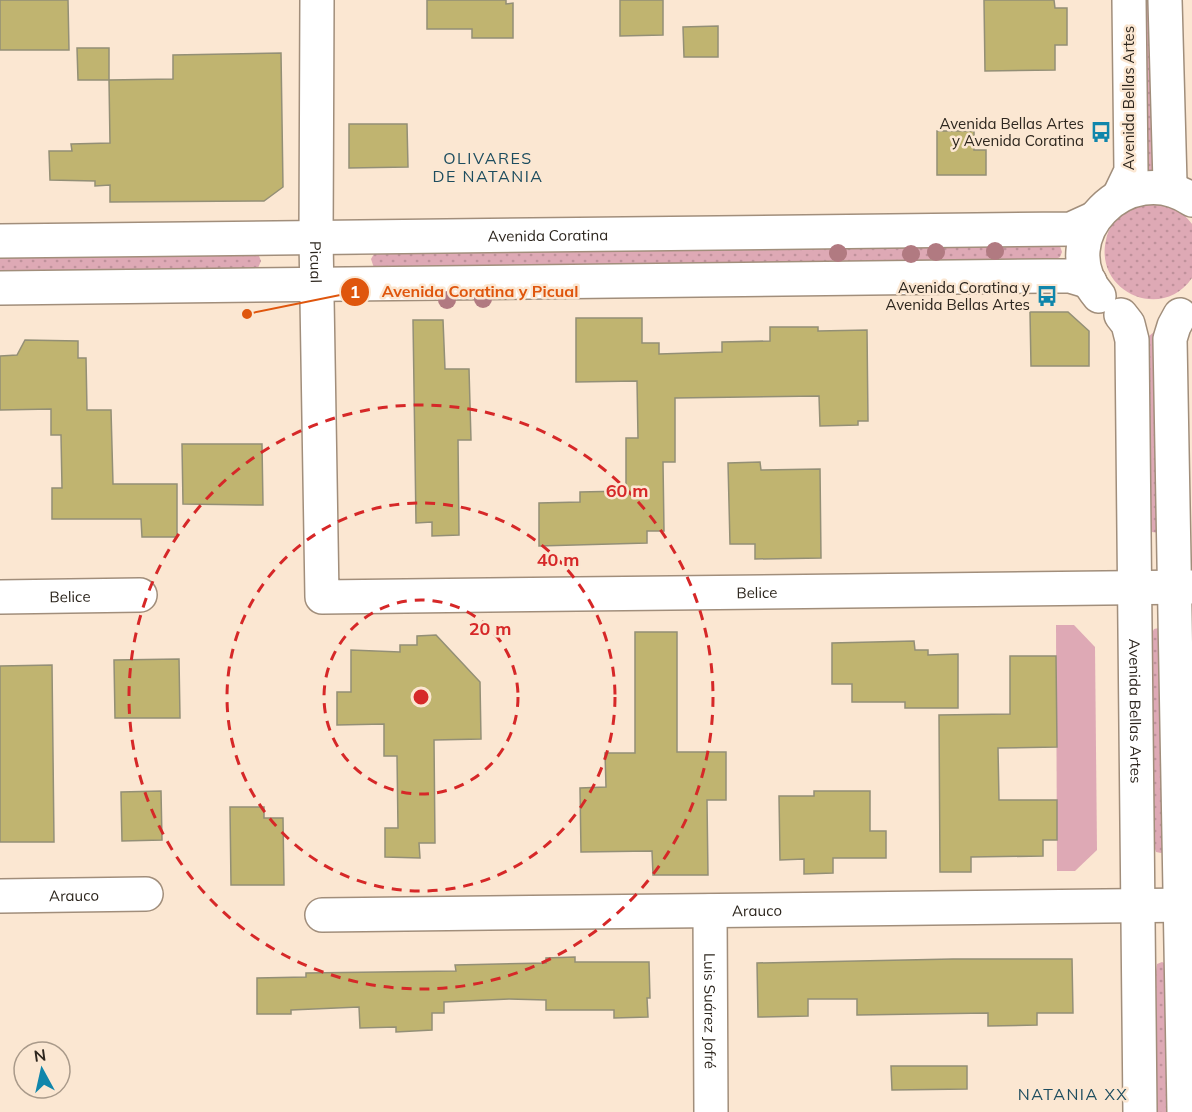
<svg xmlns="http://www.w3.org/2000/svg" width="1192" height="1112" viewBox="0 0 1192 1112" font-family="Mulish,sans-serif">
  <style>
    .grass { fill: url(#grass-dots) }
    .park { fill: #dea9b5 }
    .building { fill: #c0b470; stroke: #938f76; stroke-width: 1.5 }
    .lines { fill: none; stroke-linecap: round; stroke-linejoin: round }
    .minor-casing { stroke: #a18e7b; stroke-width: 36 }
    .minor { stroke: #fff; stroke-width: 33 }
    .tree { fill: #b17a81 }
    .ring { fill: none; stroke: #d62828; stroke-width: 3; stroke-dasharray: 10 8 }
    .labels { text-anchor: middle; dominant-baseline: central; stroke-width: 5; stroke-linejoin: round; paint-order: stroke }
    .street-label { font-size: 15px; fill: #2d261e; stroke: #fbe7d2 }
    .poi-label { font-size: 15px; fill: #2d261e; stroke: #fbe7d2; text-anchor: end }
    .neighbourhood-label { font-size: 16px; letter-spacing: 1.5px; fill: #1d4d5f; stroke: #fbe7d2 }
    .centre { fill: #d62828; stroke: #fbe7d2; stroke-width: 3 }
    .ring-label { font-size: 18px; text-anchor: middle; font-weight: bold; fill: #d62828; stroke: #fbe7d2; stroke-width: 5; stroke-linejoin: round; paint-order: stroke }
    .leader { fill: none; stroke: #df560d; stroke-width: 2 }
    .callout-dot { fill: #df560d; stroke: #fbe7d2; stroke-width: 2 }
    .mark-label { font-size: 18px; text-anchor: middle; font-weight: bold; fill: #fff }
    .callout-label { font-size: 16px; text-anchor: middle; font-weight: bold; fill: #df560d; stroke: #fbe7d2; stroke-width: 5; stroke-linejoin: round; paint-order: stroke }
  </style>
  <defs>
    <pattern id="grass-dots" width="8" height="8" patternUnits="userSpaceOnUse" patternTransform="scale(1.5)"><rect width="8" height="8" fill="#dea9b5"/><path d="M2 2h.1M6 6h.1" fill="none" stroke="#bf919b" stroke-width="1.8" stroke-linecap="round"/></pattern>
  </defs>
  <rect width="100%" height="100%" fill="#fbe7d2"/>
  <path class="grass" d="M1144,0H1156L1158,173H1146Z
    M1144,204C1163,204 1180,207 1192,224V278C1162,322 1094,292 1106,240C1108,228 1116,217 1127,211C1132,208 1138,206 1144,204Z
    M1054,245L1060,246L1062,252L1060,257L1054,260L374,268L371,259L374,254L379,252Z
    M255,254L259,256L261,261L258,268L255,270L0,273V257Z
    M1154,332L1158,333L1159,533L1152,532L1151,528L1149,336Z
    M1159,628L1164,851L1161,853L1156,852L1154,846L1152,633L1154,629Z
    M1162,962L1166,964L1170,1112H1157L1156,971L1157,964Z"/>
  <path class="park" d="M1056,625H1074L1095,647L1097,850L1075,871H1057Z"/>
  <path class="building" d="M0,0H68L69,50H0Z
    M427,0H506V4L513,3V38H472V29H427Z
    M620,0H663V35L620,36Z
    M984,0H1054L1055,8H1067V45H1055V70L985,71Z
    M718,26V57H684L683,27Z
    M77,48H109V80H78Z
    M281,53L283,187L264,201L110,202V185L95,186V181L50,180L49,151H72L71,144L110,143L109,80L173,79V55Z
    M349,124H407L408,167L349,168Z
    M937,131H974V150H986V175H937Z
    M1030,312H1068L1089,331V366H1031Z
    M576,318H642V343H659V354L722,352V342L770,341V327H818V331L867,330L868,421H858V425L820,426L819,396L675,398V462H663L664,531H647V543L539,546V503L580,502V492L626,491V438H638L637,381L576,382Z
    M413,320H443L445,369H469L471,440H458L459,535L432,536V522L416,523Z
    M25,340L78,341V358H86L87,410H111L113,484H177V537H142L141,519H52V488H62L61,435H51V409L0,410V356L17,355Z
    M182,444H262L263,505L183,504Z
    M760,462L761,470L820,469L821,558L755,559V544H730L728,463Z
    M635,632H677V752H726V800H707L708,875H653L652,851L581,852L580,788L606,787L605,753H635Z
    M436,635L480,682L481,739L434,740L435,843H419L420,858L385,857V828H398L397,756H384V724L337,725V692H351V650L400,652V645H417V636Z
    M914,641L915,650H928V655L958,654V708H905V702H852V684H832V643Z
    M1010,656H1056L1057,747L998,748L999,800H1057V840H1043V856L971,857V872H940L939,715L1010,714Z
    M179,659L180,718H115L114,660Z
    M52,665L54,842H0V666Z
    M161,791L162,840L122,841L121,792Z
    M814,791H870V831H886V858H833V873L804,874V859L780,860L779,796H814Z
    M230,807H264V818H283L284,885H231Z
    M575,957V962H649L650,998H647L648,1017L614,1018V1010H546V1000L509,999L444,1002V1013H432V1030L396,1032V1027L360,1028L359,1007L291,1010V1014H257V978L306,977V973L456,971L455,965L546,963V958Z
    M953,959H1072L1073,1013H1037V1025L988,1026V1013L857,1015V999H808V1016L758,1017L757,963Z
    M891,1066H967V1089L892,1090Z"/>
  <g class="lines">
    <defs>
      <g id="minor">
        <path id="s1" d="M317,0L316,238L322,597L1192,587"/>
        <path d="M1165,0L1170,183L1174,190"/>
        <path d="M1120,194L1131,171L1129,0"/>
        <path id="s2" d="M0,241L1071,229L1093,219"/>
        <path d="M0,288L1047,276H1070L1090,282"/>
        <path d="M1099,296C1048,238 1128,156 1192,200"/>
        <path id="s3" d="M1121,315L1128,324L1132,340L1140,1112"/>
        <path d="M1180,315L1174,326L1170,339L1184,1112"/>
        <path id="s4" d="M0,597L140,595"/>
        <path id="s5" d="M0,896L146,894"/>
        <path id="s6" d="M710,911L711,1112"/>
        <path id="s7" d="M322,915L1192,905"/>
      </g>
    </defs>
    <use href="#minor" class="minor-casing"/>
    <use href="#minor" class="minor"/>
  </g>
  <g class="tree">
    <circle cx="995" cy="251" r="9"/>
    <circle cx="936" cy="252" r="9"/>
    <circle cx="838" cy="253" r="9"/>
    <circle cx="911" cy="254" r="9"/>
    <circle cx="483" cy="299" r="9"/>
    <circle cx="447" cy="300" r="9"/>
  </g>
  <g class="ring">
    <circle cx="421" cy="697" r="97"/>
    <circle cx="421" cy="697" r="194"/>
    <circle cx="421" cy="697" r="292"/>
  </g>
  <defs>
    <symbol id="bus-bare" viewBox="-9 -9 18 18"><path d="M-5-6H5V4H4V6H2V4H-2V6H-4V4H-5ZM-3.5-4V0h7V-4ZM-3.5 1.2v1.5H-2V1.2ZM2 1.2v1.5H3.5V1.2Z" fill="#1086ab" stroke="#fbe7d2" stroke-width="2.5" paint-order="stroke"/></symbol>
  </defs>
  <g fill-rule="evenodd">
    <use href="#bus-bare" x="1086" y="117" width="30" height="30"/>
    <use href="#bus-bare" x="1032" y="281" width="30" height="30"/>
  </g>
  <g class="labels">
    <g class="street-label">
      <text transform="translate(1128 98) rotate(-90)">Avenida Bellas Artes</text>
      <text stroke="none"><textPath href="#s2" startOffset="548">Avenida Coratina</textPath></text>
      <text stroke="none"><textPath href="#s1" startOffset="262">Picual</textPath></text>
      <text stroke="none"><textPath href="#s1" startOffset="1032">Belice</textPath></text>
      <text stroke="none"><textPath href="#s4" startOffset="70">Belice</textPath></text>
      <text stroke="none"><textPath href="#s3" startOffset="399">Avenida Bellas Artes</textPath></text>
      <text stroke="none"><textPath href="#s5" startOffset="74">Arauco</textPath></text>
      <text stroke="none"><textPath href="#s7" startOffset="435">Arauco</textPath></text>
      <text stroke="none"><textPath href="#s6" startOffset="100">Luis Suárez Jofré</textPath></text>
    </g>
    <g class="poi-label">
      <text x="1084" y="123">Avenida Bellas Artes<tspan x="1084" dy="17">y Avenida Coratina</tspan></text>
      <text x="1030" y="287">Avenida Coratina y<tspan x="1030" dy="17">Avenida Bellas Artes</tspan></text>
    </g>
    <g class="neighbourhood-label">
      <text x="488" y="158">OLIVARES<tspan x="488" dy="18">DE NATANIA</tspan></text>
      <text x="1073" y="1094">NATANIA XX</text>
    </g>
  </g>
  <circle cx="421" cy="697" r="9" class="centre"/>
  <g class="ring-label">
    <text x="627" y="497">60 m</text>
    <text x="558" y="566">40 m</text>
    <text x="490" y="635">20 m</text>
  </g>
  <path class="leader" d="M247 314L355 292"/>
  <g class="callout-dot">
    <circle cx="247" cy="314" r="6"/>
    <circle cx="355" cy="292" r="15"/>
  </g>
  <g class="mark-label">
    <text x="355" y="298">1</text>
  </g>
  <g class="callout-label">
    <text x="480" y="297">Avenida Coratina y Picual</text>
  </g>
  <g transform="translate(42 1070) rotate(352)"><circle r="28" fill="#fbe7d2" stroke="#a99a8a" stroke-width="1.5"/>
  <path d="M0-4.5L10 22L0 15L-10 22Z" fill="#1086ab"/>
  <text y="-9" font-size="16" font-weight="bold" text-anchor="middle" fill="#2d261e">N</text>
  </g>
</svg>
